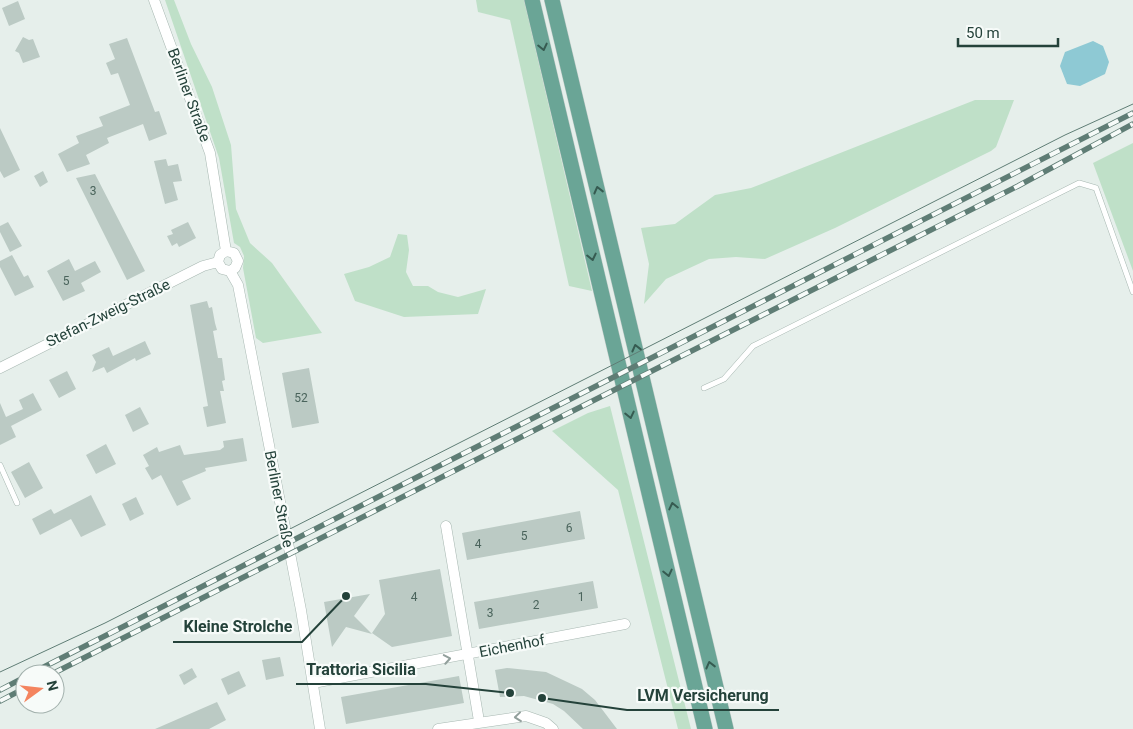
<svg xmlns="http://www.w3.org/2000/svg" width="1133" height="729" viewBox="0 0 1133 729" font-family="Roboto,sans-serif">
  <style>
    .green { fill: #bfe0c8 }
    .water { fill: #8ec9d4 }
    .building { fill: #bbcac4 }
    .lines { fill: none; stroke-linecap: round; stroke-linejoin: round }
    .lane-casing { stroke: #a8b8b2; stroke-width: 6 }
    .street-casing { stroke: #a8b8b2; stroke-width: 11 }
    .primary-casing { stroke: #c2cac8; stroke-width: 16 }
    .lane { stroke: #fff; stroke-width: 5 }
    .street { stroke: #fff; stroke-width: 10 }
    .primary { stroke: #6aa596; stroke-width: 15 }
    .tram { stroke: #5f7d75; stroke-width: 1 }
    .rail-casing { stroke: #5f7d75; stroke-width: 5.5 }
    .rail { stroke: #f7fbf9; stroke-width: 4; stroke-dasharray: 11; stroke-linecap: butt }
    .oneway { stroke: #365b51 }
    .oneway2 { stroke: #92a09c }
    .labels { text-anchor: middle; dominant-baseline: central; stroke-width: 4.5; stroke-linejoin: round; paint-order: stroke }
    .number-label { font-size: 12px; fill: #4a645c }
    .street-label { font-size: 15px; fill: #24423a; stroke: #f7fbf9 }
    .leader { fill: none; stroke: #24423a; stroke-width: 2 }
    .callout-dot { fill: #24423a; stroke: #f7fbf9; stroke-width: 2 }
    .callout-label { font-size: 16px; text-anchor: middle; font-weight: bold; fill: #24423a; stroke: #f7fbf9; stroke-width: 4.5; stroke-linejoin: round; paint-order: stroke }
  </style>
  <rect width="100%" height="100%" fill="#e6efeb"/>
  <path class="green" d="M165,0H174L191,44L212,87L231,145L236,209L250,243L272,263L322,333L263,343L256,338L243,268L244,256L240,247L234,243L219,158Z
    M476,0H524L592,291L569,286L510,20L478,12Z
    M975,100H1014L996,147L991,151L835,228L765,259L736,257L709,259L666,279L644,304L649,264L641,228L675,224L715,195L751,188Z
    M1133,143V271L1093,163Z
    M398,234L407,235L409,250L406,272L413,286H428L438,292L458,297L486,289L478,314L404,317L355,301L344,274L369,267L390,257Z
    M610,406L691,729H678L618,490L552,431L588,413Z"/>
  <path class="water" d="M1093,41L1103,46L1109,62L1105,74L1080,86L1067,84L1060,66L1065,52Z"/>
  <path class="building" d="M18,1L25,19L9,26L2,8Z
    M23,37L29,40L33,39L40,57L23,63L19,53L15,51Z
    M127,38L155,112L159,111L167,134L149,141L143,124L107,138L109,143L86,155L90,164L67,172L58,154L79,143L76,136L103,126L99,117L130,105L118,73L111,75L106,63L115,59L109,44Z
    M0,128L20,170L4,178L0,171Z
    M166,159L168,166L178,164L182,181L173,182L178,200L165,204L154,161Z
    M43,171L48,182L40,187L34,176Z
    M95,174L145,271L127,280L76,178Z
    M8,222L22,246L10,252L0,232V226Z
    M188,222L196,238L179,247L177,243L172,246L167,236L173,234L171,230Z
    M12,255L24,277L28,275L34,287L15,296L0,267V261Z
    M69,259L75,271L95,261L101,272L81,283L85,291L63,301L47,271Z
    M207,301L209,308L212,307L215,323L217,330L213,331L218,358H222L225,380L222,381L224,391H220L226,423L207,427L203,407L208,406L190,305Z
    M145,341L151,354L136,361L135,358L107,373L104,367L92,372L96,362L92,355L109,347L113,356Z
    M309,368L319,423L292,428L282,373Z
    M67,371L76,389L59,398L49,380Z
    M33,393L42,410L11,426L16,437L0,445V403L6,417L23,409L19,400Z
    M140,407L149,424L133,432L125,415Z
    M243,438L247,461L205,468L206,471L182,481L191,499L177,506L161,475L152,480L145,468L149,466L143,455L157,447L159,452L180,445L184,455L220,450L224,447L223,441Z
    M106,444L116,464L96,474L86,455Z
    M29,462L43,488L25,498L11,472Z
    M91,495L106,525L81,537L71,519L40,535L32,519L51,509L54,514Z
    M136,497L144,514L130,521L122,504Z
    M580,511L585,539L467,560L462,533Z
    M440,569L452,636L392,647L372,633L385,614L379,580Z
    M593,581L598,608L479,629L474,602Z
    M370,594L354,616L372,634L346,627L332,647L324,602Z
    M280,657L284,676L266,680L262,660Z
    M192,668L197,677L184,685L179,675Z
    M507,668L546,672L582,689L595,700L617,729H583L564,711L553,704L524,696L500,697L495,670Z
    M239,671L246,686L228,695L221,679Z
    M459,676L464,703L346,724L341,697Z
    M217,702L226,720L209,729H155Z"/>
  <g class="lines">
    <defs>
      <path id="lane" d="M704,388L724,379L753,346L1079,183L1096,188L1133,292
        M0,465L17,503"/>
      <path id="street" d="M154,0L210,153L226,251
        M230,271L235,268L238,261L234,253L226,251L220,255L218,262L222,269L230,271L238,285L301,610L320,729
        M0,368L203,266L218,262
        M446,526L479,721
        M313,683L625,624
        M438,729L526,716L546,723L553,729"/>
      <path id="primary" d="M532,0L705,729
        M552,0L726,729"/>
    </defs>
    <use href="#lane" class="lane-casing"/>
    <use href="#street" class="street-casing"/>
    <use href="#primary" class="primary-casing"/>
    <use href="#lane" class="lane"/>
    <use href="#street" class="street"/>
    <use href="#primary" class="primary"/>
    <path class="tram" d="M0,672L105,623L1065,135L1133,104"/>
    <defs>
      <path id="rail" d="M30,674L1133,113
        M52,674L1018,186L1133,124
        M0,690L25,677
        M0,701L25,688"/>
    </defs>
    <use href="#rail" class="rail-casing"/>
    <use href="#rail" class="rail"/>
  </g>
  <defs><path id="oneway-chevron" d="M-2-3.5L2.5 0L-2 3.5" fill="none" stroke-width="1.6" stroke-linecap="round" stroke-linejoin="round" transform="scale(1.25)"/></defs>
  <g class="oneway">
    <use href="#oneway-chevron" transform="translate(543 47) rotate(77)"/>
    <use href="#oneway-chevron" transform="translate(598 190) rotate(-104)"/>
    <use href="#oneway-chevron" transform="translate(592 257) rotate(77)"/>
    <use href="#oneway-chevron" transform="translate(636 348) rotate(-104)"/>
    <use href="#oneway-chevron" transform="translate(630 415) rotate(77)"/>
    <use href="#oneway-chevron" transform="translate(673 506) rotate(-103)"/>
    <use href="#oneway-chevron" transform="translate(668 573) rotate(77)"/>
    <use href="#oneway-chevron" transform="translate(710 665) rotate(-104)"/>
  </g>
  <g class="oneway2">
    <use href="#oneway-chevron" transform="translate(447 659) rotate(-10)"/>
    <use href="#oneway-chevron" transform="translate(518 717) rotate(174)"/>
  </g>
  <g class="labels">
    <g class="number-label">
      <text x="93" y="191">3</text>
      <text x="66" y="281">5</text>
      <text x="301" y="398">52</text>
      <text x="569" y="528">6</text>
      <text x="524" y="536">5</text>
      <text x="478" y="544">4</text>
      <text x="414" y="597">4</text>
      <text x="581" y="597">1</text>
      <text x="536" y="605">2</text>
      <text x="490" y="613">3</text>
    </g>
    <g class="street-label">
      <text transform="translate(189 95) rotate(70)">Berliner Straße</text>
      <text transform="translate(108 313) rotate(-26)">Stefan-Zweig-Straße</text>
      <text transform="translate(279 499) rotate(79)">Berliner Straße</text>
      <text transform="translate(512 646) rotate(-11)">Eichenhof</text>
    </g>
  </g>
  <path class="leader" d="M346 596L302 642H173M510 693L426 684H296M542 698L627 710H779"/>
  <g class="callout-dot">
    <circle cx="346" cy="596" r="5"/>
    <circle cx="510" cy="693" r="5"/>
    <circle cx="542" cy="698" r="5"/>
  </g>
  <g class="callout-label">
    <text x="238" y="632">Kleine Strolche</text>
    <text x="361" y="675">Trattoria Sicilia</text>
    <text x="703" y="701">LVM Versicherung</text>
  </g>
  <g transform="translate(40 689) rotate(75)"><circle r="24" fill="#f7fbf9" stroke="#a3b1ad"/>
  <path d="M0-4L9 19L0 12L-9 19Z" fill="#f4845f"/>
  <text y="-8" font-size="14" font-weight="bold" text-anchor="middle" fill="#24423a">N</text>
  </g>
  <path d="M958 38v8h100v-8" fill="none" stroke="#24423a" stroke-width="2.5"/>
  <text x="966" y="38" font-size="15" fill="#24423a" stroke="#f7fbf9" stroke-width="4" paint-order="stroke">50 m</text>
</svg>
